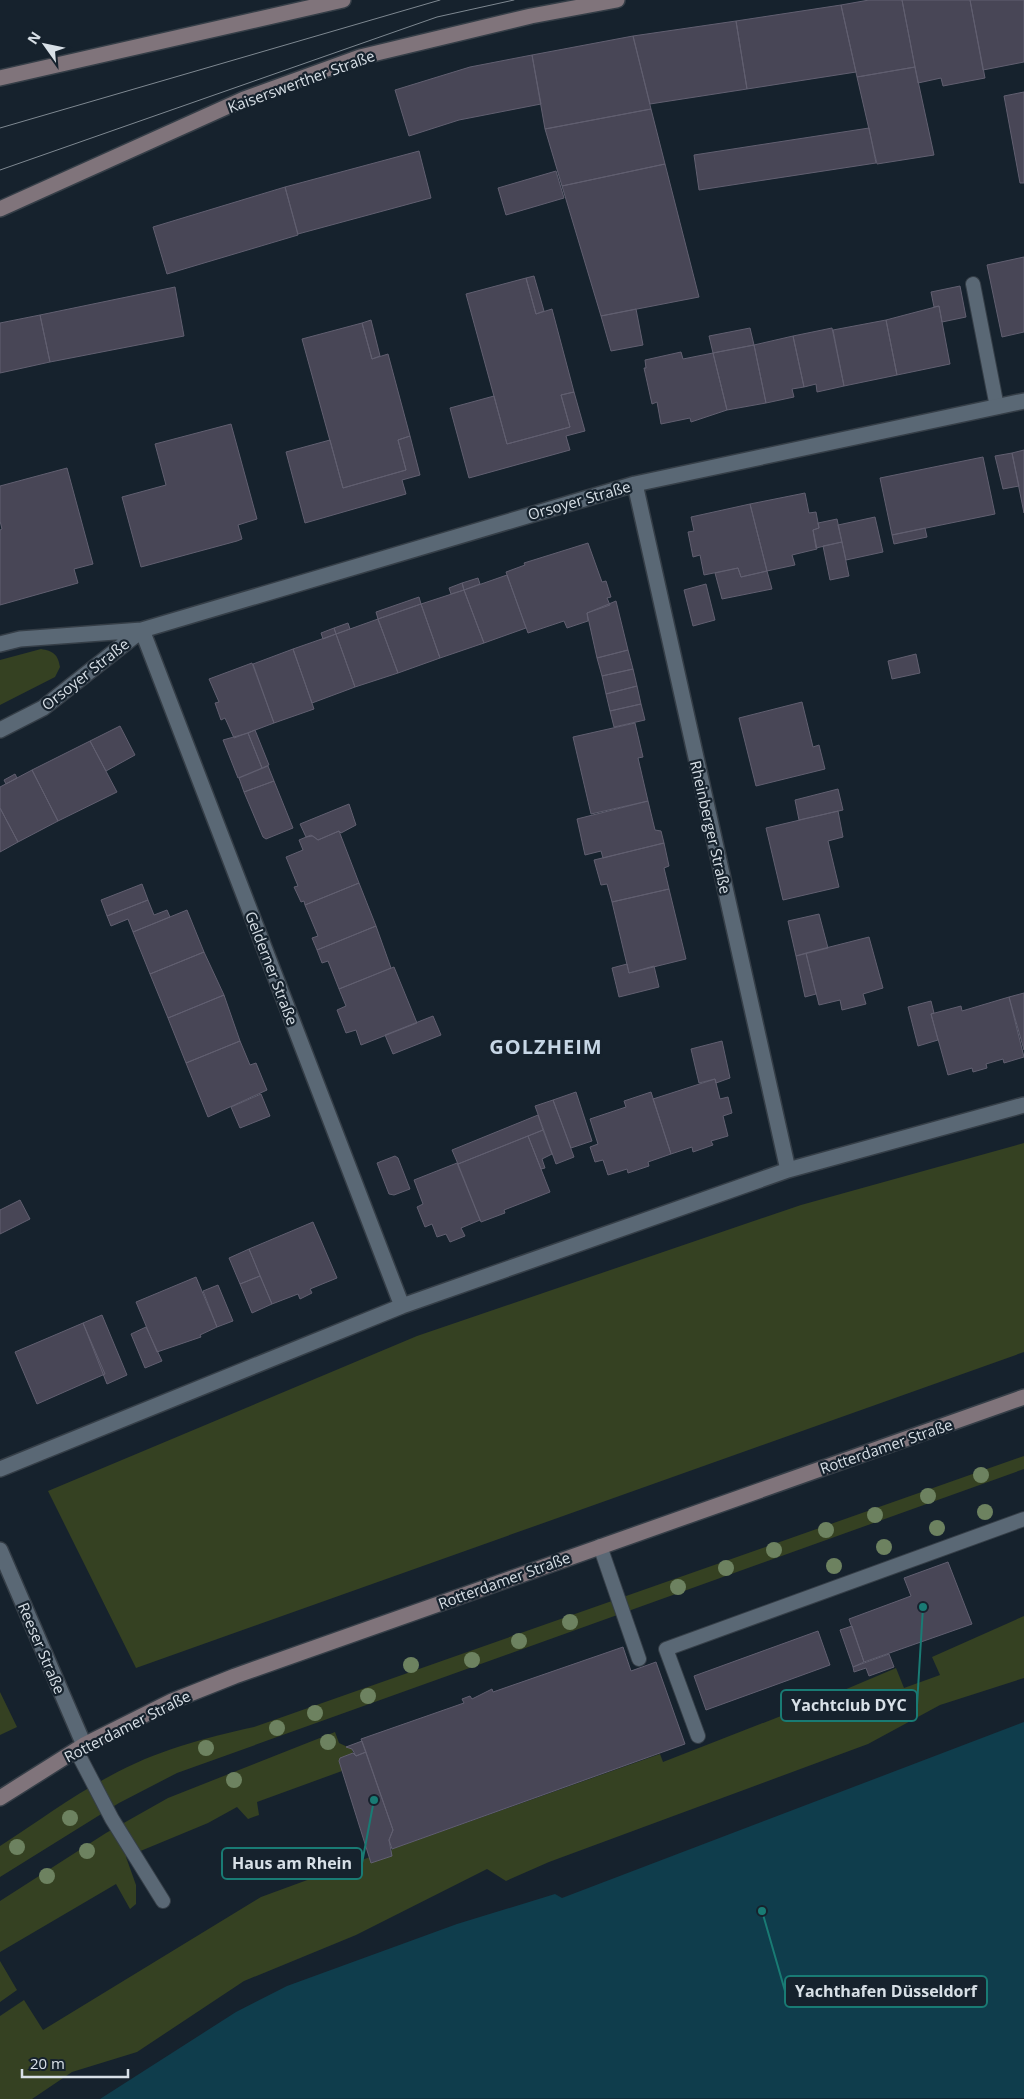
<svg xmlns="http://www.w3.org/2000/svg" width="1024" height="2099" viewBox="0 0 1024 2099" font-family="'Open Sans',sans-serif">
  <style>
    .green { fill: #354122 }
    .water { fill: #0f3d4c }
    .building { fill: #484656; stroke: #615f70 }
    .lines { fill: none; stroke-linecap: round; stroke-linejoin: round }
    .lane-casing { stroke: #353e47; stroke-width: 16 }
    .street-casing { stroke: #353e47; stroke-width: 18 }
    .secondary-casing { stroke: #353e47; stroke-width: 18 }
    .lane { stroke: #5a6875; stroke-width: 14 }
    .street { stroke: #5a6875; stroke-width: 15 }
    .secondary { stroke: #80747b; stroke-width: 15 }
    .tram { stroke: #7e8891; stroke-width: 1 }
    .tree { fill: #6d8260 }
    .labels { text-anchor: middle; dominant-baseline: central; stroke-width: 4.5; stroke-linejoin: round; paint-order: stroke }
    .street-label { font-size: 15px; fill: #d8e0e7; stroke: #16222d }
    .district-label { font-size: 20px; font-weight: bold; letter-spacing: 1px; fill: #c6d6e5; stroke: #16222d }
    .leader { fill: none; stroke: #197b74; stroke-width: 2 }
    .callout-dot { fill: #197b74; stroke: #16222d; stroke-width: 2 }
    .callout { fill: #16222d; stroke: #197b74; stroke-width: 2 }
    .callout-label { font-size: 16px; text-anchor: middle; font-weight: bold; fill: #d8e0e7 }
  </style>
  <rect width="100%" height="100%" fill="#16222d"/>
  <path class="green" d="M41,649C53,651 58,654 60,667L55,677L0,705V660Z
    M1024,1143V1352L136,1668L48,1491L417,1336L801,1205Z
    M1024,1456V1469L177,1773L119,1803L0,1877V1846C36,1823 72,1796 110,1776C155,1751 204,1738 254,1727Z
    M1024,1616V1678L940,1705L868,1744L549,1862L506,1881L487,1869L356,1935L244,1981L137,2052L72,2072L32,2099H0V2016L24,2000L43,2030L261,1897L370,1857L390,1853L392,1849L660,1754L663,1762L804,1707L896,1668L904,1688L940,1675L932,1657Z
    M0,1692L17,1727L0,1735Z
    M335,1732L339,1743L352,1749L353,1753L339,1761L342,1771L257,1802L259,1815L248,1819L237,1807L208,1823L126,1857L136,1885V1904L130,1909L116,1884L0,1952V1901L106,1833L168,1798Z
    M0,1961L17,1990L0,2002Z"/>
  <path class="water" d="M1024,1722V2098L100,2099L236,2012L287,1986L457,1924L555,1894L562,1898Z"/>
  <path class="building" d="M869,0H902L915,67L857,77L841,5Z
    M902,0H970L985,78L943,86L941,78L918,83Z
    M970,0H1024V62L983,70Z
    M841,5L856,72L747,89L736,21Z
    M736,21L747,89L650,104L633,36Z
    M633,36L651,109L545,129L532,55Z
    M532,55L541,104L459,120L409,136L395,90L470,67Z
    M915,67L934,155L877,164L857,77Z
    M1024,92V183H1020L1004,96Z
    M651,109L665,164L562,186L545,129Z
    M869,128L876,163L699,190L694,155Z
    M419,151L431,198L298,234L285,187Z
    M665,164L699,297L601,316L562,186Z
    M556,171L564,198L506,215L498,188Z
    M285,187L298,235L167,274L153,227Z
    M1024,257V332L1002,337L987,265Z
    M534,276L544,311L536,314L526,278Z
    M526,278L536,314L552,309L574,392L561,395L570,427L507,444L466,294Z
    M960,286L966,317L942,322L939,306L934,307L931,292Z
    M175,287L184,336L50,362L40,315Z
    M939,306L950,364L897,375L886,320Z
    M636,309L643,345L611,351L601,316Z
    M40,315L50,362L0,373V323Z
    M371,320L380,356L372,359L362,323Z
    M886,320L897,375L844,386L833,330Z
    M362,323L372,359L388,354L410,436L398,440L406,470L343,488L302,339Z
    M750,328L754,345L713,353L709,336Z
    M832,328L844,386L817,392L816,384L804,387L793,336Z
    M793,336L804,387L792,389L794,397L766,403L754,345Z
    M754,345L766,403L727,410L713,353Z
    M681,352L683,359L713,353L727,410L691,422L690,418L661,424L657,402L652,404L644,368H646L645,360Z
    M574,392L585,431L566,436L570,450L469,478L450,408L494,396L507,444L570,427L561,395Z
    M231,424L257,519L238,525L242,539L237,541L141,567L122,497L166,485L155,444Z
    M410,436L420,475L402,480L406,494L305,523L286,452L330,440L343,488L406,470L398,440Z
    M1024,450V513L1012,453Z
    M1012,453L1019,486L1003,489L995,456Z
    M983,457L995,514L892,535L880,478Z
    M67,468L93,564L74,569L78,583L0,605V530L2,529L0,521V486Z
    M805,493L809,513L816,512L819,528L813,530L817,549L792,555L795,565L767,571L750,504Z
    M750,504L767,571L741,577L738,568L704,575L700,555L693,557L688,532L694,531L691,517Z
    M875,517L883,552L846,560L838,525Z
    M837,519L842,542L816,548L813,530L819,528L818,523Z
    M925,528L927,537L894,544L892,535Z
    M842,542L849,576L830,580L823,546Z
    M588,543L602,582L606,581L611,597L607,598L610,605L587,613L588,621L567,628L564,621L528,633L506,572L525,565L524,563Z
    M738,568L741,577L767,571L772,589L722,599L715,573Z
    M507,575L526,628L484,643L464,590Z
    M478,578L480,584L464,590L462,583Z
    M462,583L464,590L451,594L449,588Z
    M706,584L715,620L693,626L684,590Z
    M464,590L484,643L440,658L421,604Z
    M419,597L421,604L378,619L376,612Z
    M616,601L628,650L597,658L587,613Z
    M421,604L440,658L398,673L378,619Z
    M378,619L398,673L355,687L336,634Z
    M348,623L350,629L336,634L334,628Z
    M334,628L336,634L323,639L321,633Z
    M336,634L355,687L312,703L293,649Z
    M293,649L314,709L274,723L253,664Z
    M628,650L633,669L602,676L597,658Z
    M916,654L920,673L892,679L888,661Z
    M252,663L274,723L234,738L225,718L221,720L215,703L219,702L209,679Z
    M633,669L637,686L606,694L602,676Z
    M637,686L641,704L610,711L606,694Z
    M802,702L813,747L819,745L825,769L756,786L739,718Z
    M641,704L645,720L614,727L610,711Z
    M635,723L643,757L638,758L648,801L591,814L573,737Z
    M120,726L135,755L106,771L90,741Z
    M255,730L269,765L262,768L248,733Z
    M248,733L262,768L238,778L223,740Z
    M90,741L117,792L58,821L32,770Z
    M268,766L274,781L244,792L239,778Z
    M32,770L58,821L18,842L0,808V787Z
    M15,774L17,778L6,784L4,780Z
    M274,781L293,828L266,839L263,837L244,792Z
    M838,789L843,810L799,820L795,800Z
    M648,801L655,830L661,831L664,843L603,858L601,851L585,855L577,819Z
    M349,804L356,825L341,833L339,831L318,840L313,836L306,837L300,824Z
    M0,808L18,842L0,852Z
    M838,811L843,837L828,841L839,887L783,900L766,828Z
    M339,831L359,883L305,905L304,901L301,902L294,887L298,886L286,857L303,850L299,840L311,835L318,840Z
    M664,843L669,866L664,868L669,889L612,902L607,884L601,885L594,860Z
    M359,883L376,926L317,950L312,938L318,936L305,905Z
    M142,884L148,900L107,916L101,900Z
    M669,889L686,959L629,973L612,902Z
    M148,900L154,915L167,910L170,917L133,932L128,919L111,926L107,916Z
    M187,910L204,952L150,974L133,932Z
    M819,914L828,948L796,956L788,921Z
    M376,926L391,968L339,989L328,961L322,963L317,950Z
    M869,937L883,988L863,994L866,1004L842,1010L840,1000L819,1005L806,953Z
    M204,952L224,995L168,1018L150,974Z
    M806,953L816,994L805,997L796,956Z
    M627,964L629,973L654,966L659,987L619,997L612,968Z
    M394,967L417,1023L361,1045L356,1030L346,1033L337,1010L346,1006L339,989Z
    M1024,993V1050L1009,997Z
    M224,995L240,1041L186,1063L168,1018Z
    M1009,997L1024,1057L1004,1063L1003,1059L986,1064L987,1068L973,1072L972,1068L948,1075L931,1014L961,1006L962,1011Z
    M931,1001L934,1013L931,1014L938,1040L918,1046L908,1007Z
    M433,1016L441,1035L393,1054L385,1035Z
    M240,1041L250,1065L256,1063L267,1090L208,1117L186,1063Z
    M722,1041L730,1078L716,1083L715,1079L699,1083L691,1049Z
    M715,1079L720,1099L728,1097L732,1113L723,1116L728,1136L711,1141L713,1145L693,1152L692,1147L671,1154L653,1099Z
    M576,1092L592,1141L571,1148L553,1100Z
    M651,1092L671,1154L648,1162L649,1166L628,1173L627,1169L608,1175L603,1160L595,1162L590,1147L598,1144L590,1119L626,1107L624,1101Z
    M261,1094L270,1116L240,1128L231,1107Z
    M553,1100L574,1157L556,1164L535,1106Z
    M538,1115L543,1130L458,1164L452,1150Z
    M543,1130L552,1154L542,1159L545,1168L541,1169L528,1136Z
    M528,1136L550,1192L504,1210L505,1213L481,1222L458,1164Z
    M395,1156L398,1158L410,1189L394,1195L389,1194L377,1163Z
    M457,1163L480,1220L461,1228L465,1236L450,1242L446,1234L437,1237L432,1224L425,1227L417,1207L423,1204L414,1180Z
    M20,1200L30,1219L0,1234V1210Z
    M313,1222L337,1278L310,1289L312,1293L300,1299L298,1294L272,1304L249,1249Z
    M249,1249L260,1276L240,1284L229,1258Z
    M260,1276L272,1304L252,1313L240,1284Z
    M196,1277L217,1327L200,1335L201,1337L157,1352L136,1302Z
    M218,1285L233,1321L217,1327L203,1291Z
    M102,1315L127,1375L107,1384L83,1323Z
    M83,1323L105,1374L37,1404L15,1352Z
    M146,1327L162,1361L145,1368L131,1334Z
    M948,1562L972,1624L864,1662L849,1619L911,1596L904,1578Z
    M852,1626L864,1662L853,1667L840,1630Z
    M818,1631L830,1665L706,1710L694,1676Z
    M623,1647L631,1671L656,1662L685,1744L392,1849L389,1840L393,1830L361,1739L464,1703L462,1699L470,1696L472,1699L492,1689L493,1692Z
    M889,1654L894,1667L869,1676L866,1668L854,1672L853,1667Z
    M362,1741L366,1752L356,1756L352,1749L346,1747Z
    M366,1752L393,1830L389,1840L392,1856L371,1863L339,1761L340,1758L353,1753L356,1756Z"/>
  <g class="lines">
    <defs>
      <path id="lane" d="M973,284L997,407
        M600,1546L639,1659
        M698,1736L666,1649L1024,1519
        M76,1750L112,1819L163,1901"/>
      <path id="street" d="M635,484L788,1170
        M142,630L402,1306
        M0,644L20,639L142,630L635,484L1024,401
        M0,730L43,708L142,630
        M0,1469L402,1306L788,1170L1024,1105
        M0,1550L84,1745"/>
      <path id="secondary" d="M0,78L343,0
        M0,209L244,99L360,57L531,16L617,0
        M0,1798L84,1745L172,1701L235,1676L1024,1397"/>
    </defs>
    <use href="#lane" class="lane-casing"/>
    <use href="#street" class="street-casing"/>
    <use href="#secondary" class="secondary-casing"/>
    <use href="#lane" class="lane"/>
    <use href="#street" class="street"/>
    <use href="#secondary" class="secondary"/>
    <path class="tram" d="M0,128L440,0
      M0,170L437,17L514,0"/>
  </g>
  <g class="tree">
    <circle cx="981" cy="1475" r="8"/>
    <circle cx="928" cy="1496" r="8"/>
    <circle cx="985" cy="1512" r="8"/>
    <circle cx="875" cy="1515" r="8"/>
    <circle cx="937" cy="1528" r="8"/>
    <circle cx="826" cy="1530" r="8"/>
    <circle cx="884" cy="1547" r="8"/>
    <circle cx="774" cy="1550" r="8"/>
    <circle cx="834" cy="1566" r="8"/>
    <circle cx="726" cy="1568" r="8"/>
    <circle cx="678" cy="1587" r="8"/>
    <circle cx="570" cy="1622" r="8"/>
    <circle cx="519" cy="1641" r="8"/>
    <circle cx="472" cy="1660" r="8"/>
    <circle cx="411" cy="1665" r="8"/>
    <circle cx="368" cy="1696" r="8"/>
    <circle cx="315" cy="1713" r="8"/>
    <circle cx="277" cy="1728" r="8"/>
    <circle cx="328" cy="1742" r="8"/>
    <circle cx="206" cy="1748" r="8"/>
    <circle cx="234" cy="1780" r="8"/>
    <circle cx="70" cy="1818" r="8"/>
    <circle cx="17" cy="1847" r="8"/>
    <circle cx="87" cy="1851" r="8"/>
    <circle cx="47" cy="1876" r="8"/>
  </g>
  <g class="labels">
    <g class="street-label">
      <text transform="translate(301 81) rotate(-20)">Kaiserswerther Straße</text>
      <text transform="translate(579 500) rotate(-16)">Orsoyer Straße</text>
      <text transform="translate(85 674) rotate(-38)">Orsoyer Straße</text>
      <text transform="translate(711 827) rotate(77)">Rheinberger Straße</text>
      <text transform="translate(272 968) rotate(69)">Gelderner Straße</text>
      <text transform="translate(886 1446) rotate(-19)">Rotterdamer Straße</text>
      <text transform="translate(504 1580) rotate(-20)">Rotterdamer Straße</text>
      <text transform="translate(42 1648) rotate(67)">Reeser Straße</text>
      <text transform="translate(127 1726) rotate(-27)">Rotterdamer Straße</text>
    </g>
    <g class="district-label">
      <text x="546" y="1046">GOLZHEIM</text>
    </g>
  </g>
  <path class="leader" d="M923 1607L917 1705M374 1800L362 1863M762 1911L785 1991"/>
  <g class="callout-dot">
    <circle cx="923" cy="1607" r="5"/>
    <circle cx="374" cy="1800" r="5"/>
    <circle cx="762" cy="1911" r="5"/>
  </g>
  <g class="callout">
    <rect x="781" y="1690" width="136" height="31" rx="5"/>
    <rect x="222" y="1848" width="140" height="31" rx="5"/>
    <rect x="785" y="1976" width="202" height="31" rx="5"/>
  </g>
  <g class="callout-label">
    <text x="849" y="1711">Yachtclub DYC</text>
    <text x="292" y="1869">Haus am Rhein</text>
    <text x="886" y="1997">Yachthafen Düsseldorf</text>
  </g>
  <g transform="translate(45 45) rotate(303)" stroke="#16222d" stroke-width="4" paint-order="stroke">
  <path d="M0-4L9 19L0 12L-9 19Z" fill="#d8e0e7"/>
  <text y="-8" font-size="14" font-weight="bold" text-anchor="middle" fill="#d8e0e7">N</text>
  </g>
  <path d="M22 2069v8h106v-8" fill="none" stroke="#d8e0e7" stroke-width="2.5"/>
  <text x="30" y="2069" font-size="15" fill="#d8e0e7" stroke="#16222d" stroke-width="4" paint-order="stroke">20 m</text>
</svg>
